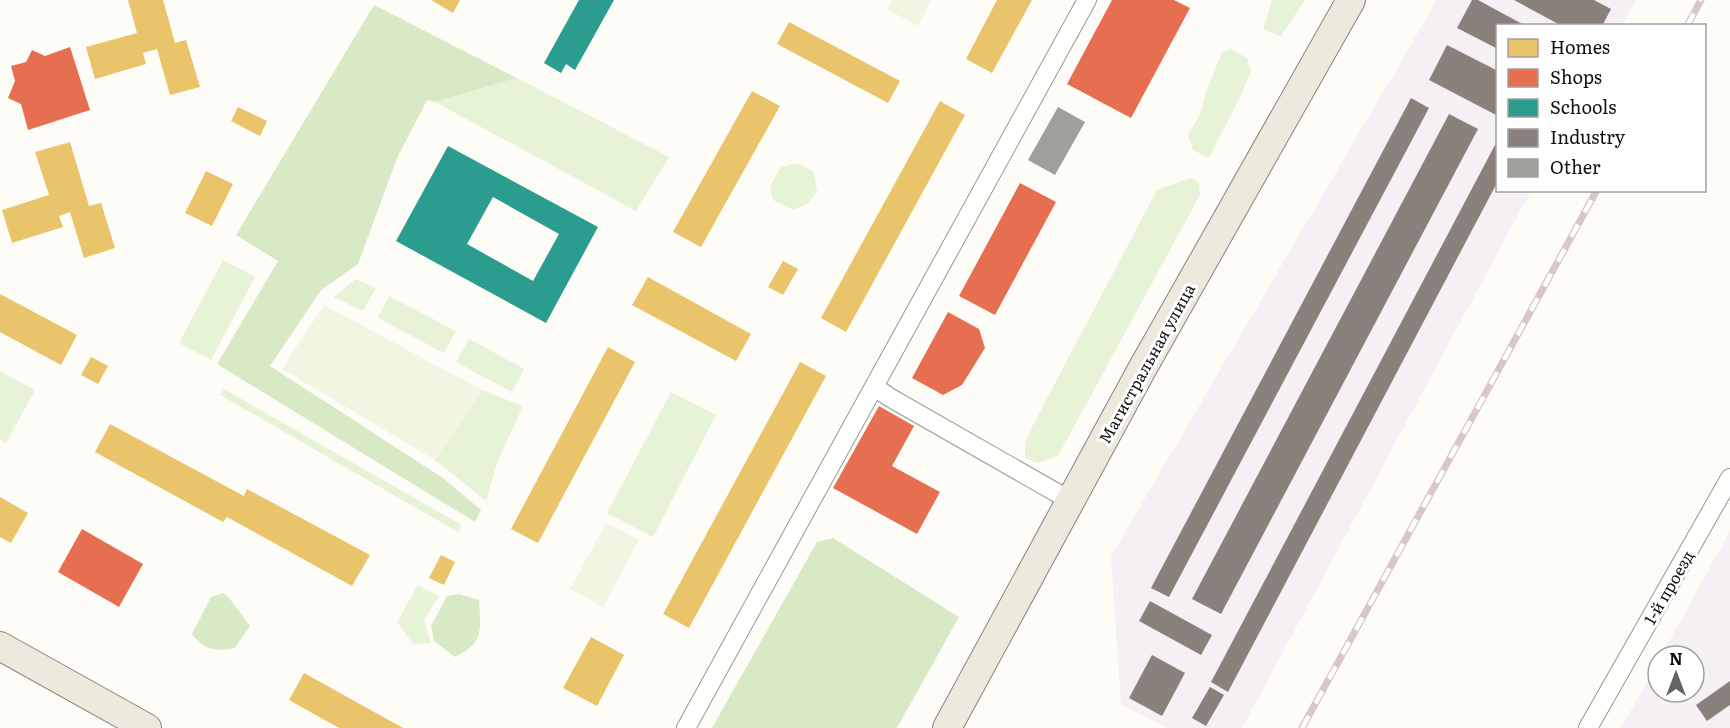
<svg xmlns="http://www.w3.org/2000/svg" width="1730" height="728" viewBox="0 0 1730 728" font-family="Literata,serif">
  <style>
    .industrial { fill: #f5f0f3 }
    .green { fill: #e7f3d7 }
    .forest { fill: #d8eac5 }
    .pitch { fill: #f0f6e1 }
    .homes { fill: #e9c46a }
    .shops { fill: #e76f51 }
    .schools { fill: #2a9d8f; fill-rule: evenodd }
    .industry { fill: #8a817c }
    .building { fill: #a19f9c }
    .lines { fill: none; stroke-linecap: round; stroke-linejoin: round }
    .street-casing { stroke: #979795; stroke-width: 20 }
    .primary-casing { stroke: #858482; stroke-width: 30 }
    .street { stroke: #fffffe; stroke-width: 18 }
    .primary { stroke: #ede9dc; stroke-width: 28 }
    .rail-casing { stroke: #d9c6c7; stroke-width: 7 }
    .rail { stroke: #fff; stroke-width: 4.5; stroke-dasharray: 14; stroke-linecap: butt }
    .labels { text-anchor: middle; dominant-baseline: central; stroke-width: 6; stroke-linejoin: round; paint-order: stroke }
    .street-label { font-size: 16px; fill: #111; stroke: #fff }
  </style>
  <rect width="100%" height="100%" fill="#fdfcf7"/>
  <path class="industrial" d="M1437,0H1636L1622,25L1498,26V190L1531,191L1242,728H1167L1121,705L1111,556Z
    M1730,531V728H1621L1658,662V692H1694V656H1661Z"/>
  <path class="green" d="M1272,0H1305L1281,36L1263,30Z
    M1231,49L1247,58L1251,71L1242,93L1209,158L1193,150L1188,135L1201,113L1205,95L1222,52Z
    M517,78L669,157L636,211L435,102Z
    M798,163L814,172L817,192L808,203L794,210L773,200L770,186L781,167Z
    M1190,178L1199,182L1200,195L1058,456L1037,463L1025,458V443L1033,425L1157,190Z
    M223,260L255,277L211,360L179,343Z
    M356,279L376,288L363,311L333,297Z
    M389,296L456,331L444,353L378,318Z
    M469,339L524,369L512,392L456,362Z
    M0,371L35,390L6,443L0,439Z
    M224,389L462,525L458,532L220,395Z
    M482,390L523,406L497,463L486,501L435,460Z
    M671,392L716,415L653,537L607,513Z
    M418,585L439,596L424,620L431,643L413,644L397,622Z"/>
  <path class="forest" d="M374,5L517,78L435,102L427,100L398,156L358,264L321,290L270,366L443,478L481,510L475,522L217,364L278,261L236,235Z
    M833,538L959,617L897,728H712L817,542Z
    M223,593L230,599L250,626L235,648C217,652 203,650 192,634L211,597Z
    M459,594L479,600C481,629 484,643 455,657L434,641L431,626L447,596Z"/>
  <path class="pitch" d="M892,0H931L918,26L887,9Z
    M324,305L482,390L435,460L282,369Z
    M606,523L639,540L603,607L570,589Z"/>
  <path class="homes" d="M128,0H163L175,43L186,40L200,87L170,95L157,49L143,53L146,64L95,79L86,47L137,33Z
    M431,0H460L453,13Z
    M997,0H1032L992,73L966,59Z
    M789,22L900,81L888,103L777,44Z
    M752,91L780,106L701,247L673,232Z
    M940,101L965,115L846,332L821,318Z
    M238,107L267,121L260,136L231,121Z
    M70,142L89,206L101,203L115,248L84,258L70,212L59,216L63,227L12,243L2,210L49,195L35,152Z
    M206,171L233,184L212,226L185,213Z
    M783,261L798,269L783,295L768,287Z
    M648,277L751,334L736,361L632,305Z
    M0,294L77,335L61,365L0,332Z
    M608,347L635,362L538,543L511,529Z
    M91,357L108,366L98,384L81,375Z
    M800,362L826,376L689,628L663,614Z
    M110,424L244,496L247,489L370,555L352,586L227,517L223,522L95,452Z
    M0,497L28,513L11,543L0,537Z
    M441,555L455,562L444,585L429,578Z
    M591,637L624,655L597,706L563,688Z
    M304,673L403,728H339L289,700Z"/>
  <path class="shops" d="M1112,0H1174L1190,8L1131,118L1067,84Z
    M70,47L90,110L28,130L21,104L8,98L15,81L11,66L26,62L32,50L45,56Z
    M1020,183L1056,202L995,315L959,296Z
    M948,312L979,329L985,348L962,385L943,395L912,378Z
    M879,406L914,426L892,466L940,492L917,534L833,488Z
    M82,529L143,564L119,607L58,572Z"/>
  <path class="schools" d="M579,0H614L575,70L566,64L561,73L544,63Z
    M448,146L598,227L546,323L396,241ZM493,197L559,234L533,281L467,244Z"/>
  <path class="industry" d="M1472,0H1478L1526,26H1498V49L1457,28Z
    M1514,0H1594L1611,9L1602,26H1562Z
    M1447,45L1498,71V116L1429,80Z
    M1411,98L1429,108L1169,597L1151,588Z
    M1449,114L1478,129L1221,614L1192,599Z
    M1495,145L1498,147V181L1228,692L1211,682Z
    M1150,601L1212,635L1201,655L1139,621Z
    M1152,655L1185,673L1162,716L1129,698Z
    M1730,681V705L1707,721L1696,705Z
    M1210,687L1224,695L1206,726L1192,718Z"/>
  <path class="building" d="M1058,107L1085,122L1055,175L1028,160Z"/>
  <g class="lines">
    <defs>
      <path id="street" d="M875,387L889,397L1071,501
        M686,728L1087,0
        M1588,728L1730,478"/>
      <path id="primary" d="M0,646L147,728
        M947,728L1141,371L1351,0"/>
    </defs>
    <use href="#street" class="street-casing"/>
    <use href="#primary" class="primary-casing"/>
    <use href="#street" class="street"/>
    <use href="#primary" class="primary"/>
    <defs>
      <path id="rail" d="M1687,26L1701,0
        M1302,728L1597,190"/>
    </defs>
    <use href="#rail" class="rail-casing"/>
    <use href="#rail" class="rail"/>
  </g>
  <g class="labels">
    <g class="street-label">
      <text transform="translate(1146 363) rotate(-61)">Магистральная улица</text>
      <text transform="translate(1668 587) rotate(-60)">1-й проезд</text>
    </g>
  </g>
  <rect x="1496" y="24" width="210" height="168" fill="#ffffff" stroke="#a0a0a0" stroke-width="1.5"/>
  <rect x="1508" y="39" width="30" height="18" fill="#e9c46a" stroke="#a0a0a0" stroke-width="1.5"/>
  <text x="1550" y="54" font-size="18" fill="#111111">Homes</text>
  <rect x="1508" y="69" width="30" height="18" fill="#e76f51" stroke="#a0a0a0" stroke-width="1.5"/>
  <text x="1550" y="84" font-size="18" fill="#111111">Shops</text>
  <rect x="1508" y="99" width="30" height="18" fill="#2a9d8f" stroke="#a0a0a0" stroke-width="1.5"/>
  <text x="1550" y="114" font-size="18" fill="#111111">Schools</text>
  <rect x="1508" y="129" width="30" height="18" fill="#8a817c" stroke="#a0a0a0" stroke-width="1.5"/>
  <text x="1550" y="144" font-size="18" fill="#111111">Industry</text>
  <rect x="1508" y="159" width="30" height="18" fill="#a19f9c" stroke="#a0a0a0" stroke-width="1.5"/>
  <text x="1550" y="174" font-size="18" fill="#111111">Other</text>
  <g transform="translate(1676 674)"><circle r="28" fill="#ffffff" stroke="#a0a0a0" stroke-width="1.5"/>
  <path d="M0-4.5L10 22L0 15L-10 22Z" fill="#646362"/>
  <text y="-9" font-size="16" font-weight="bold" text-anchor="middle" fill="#111111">N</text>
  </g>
</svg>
